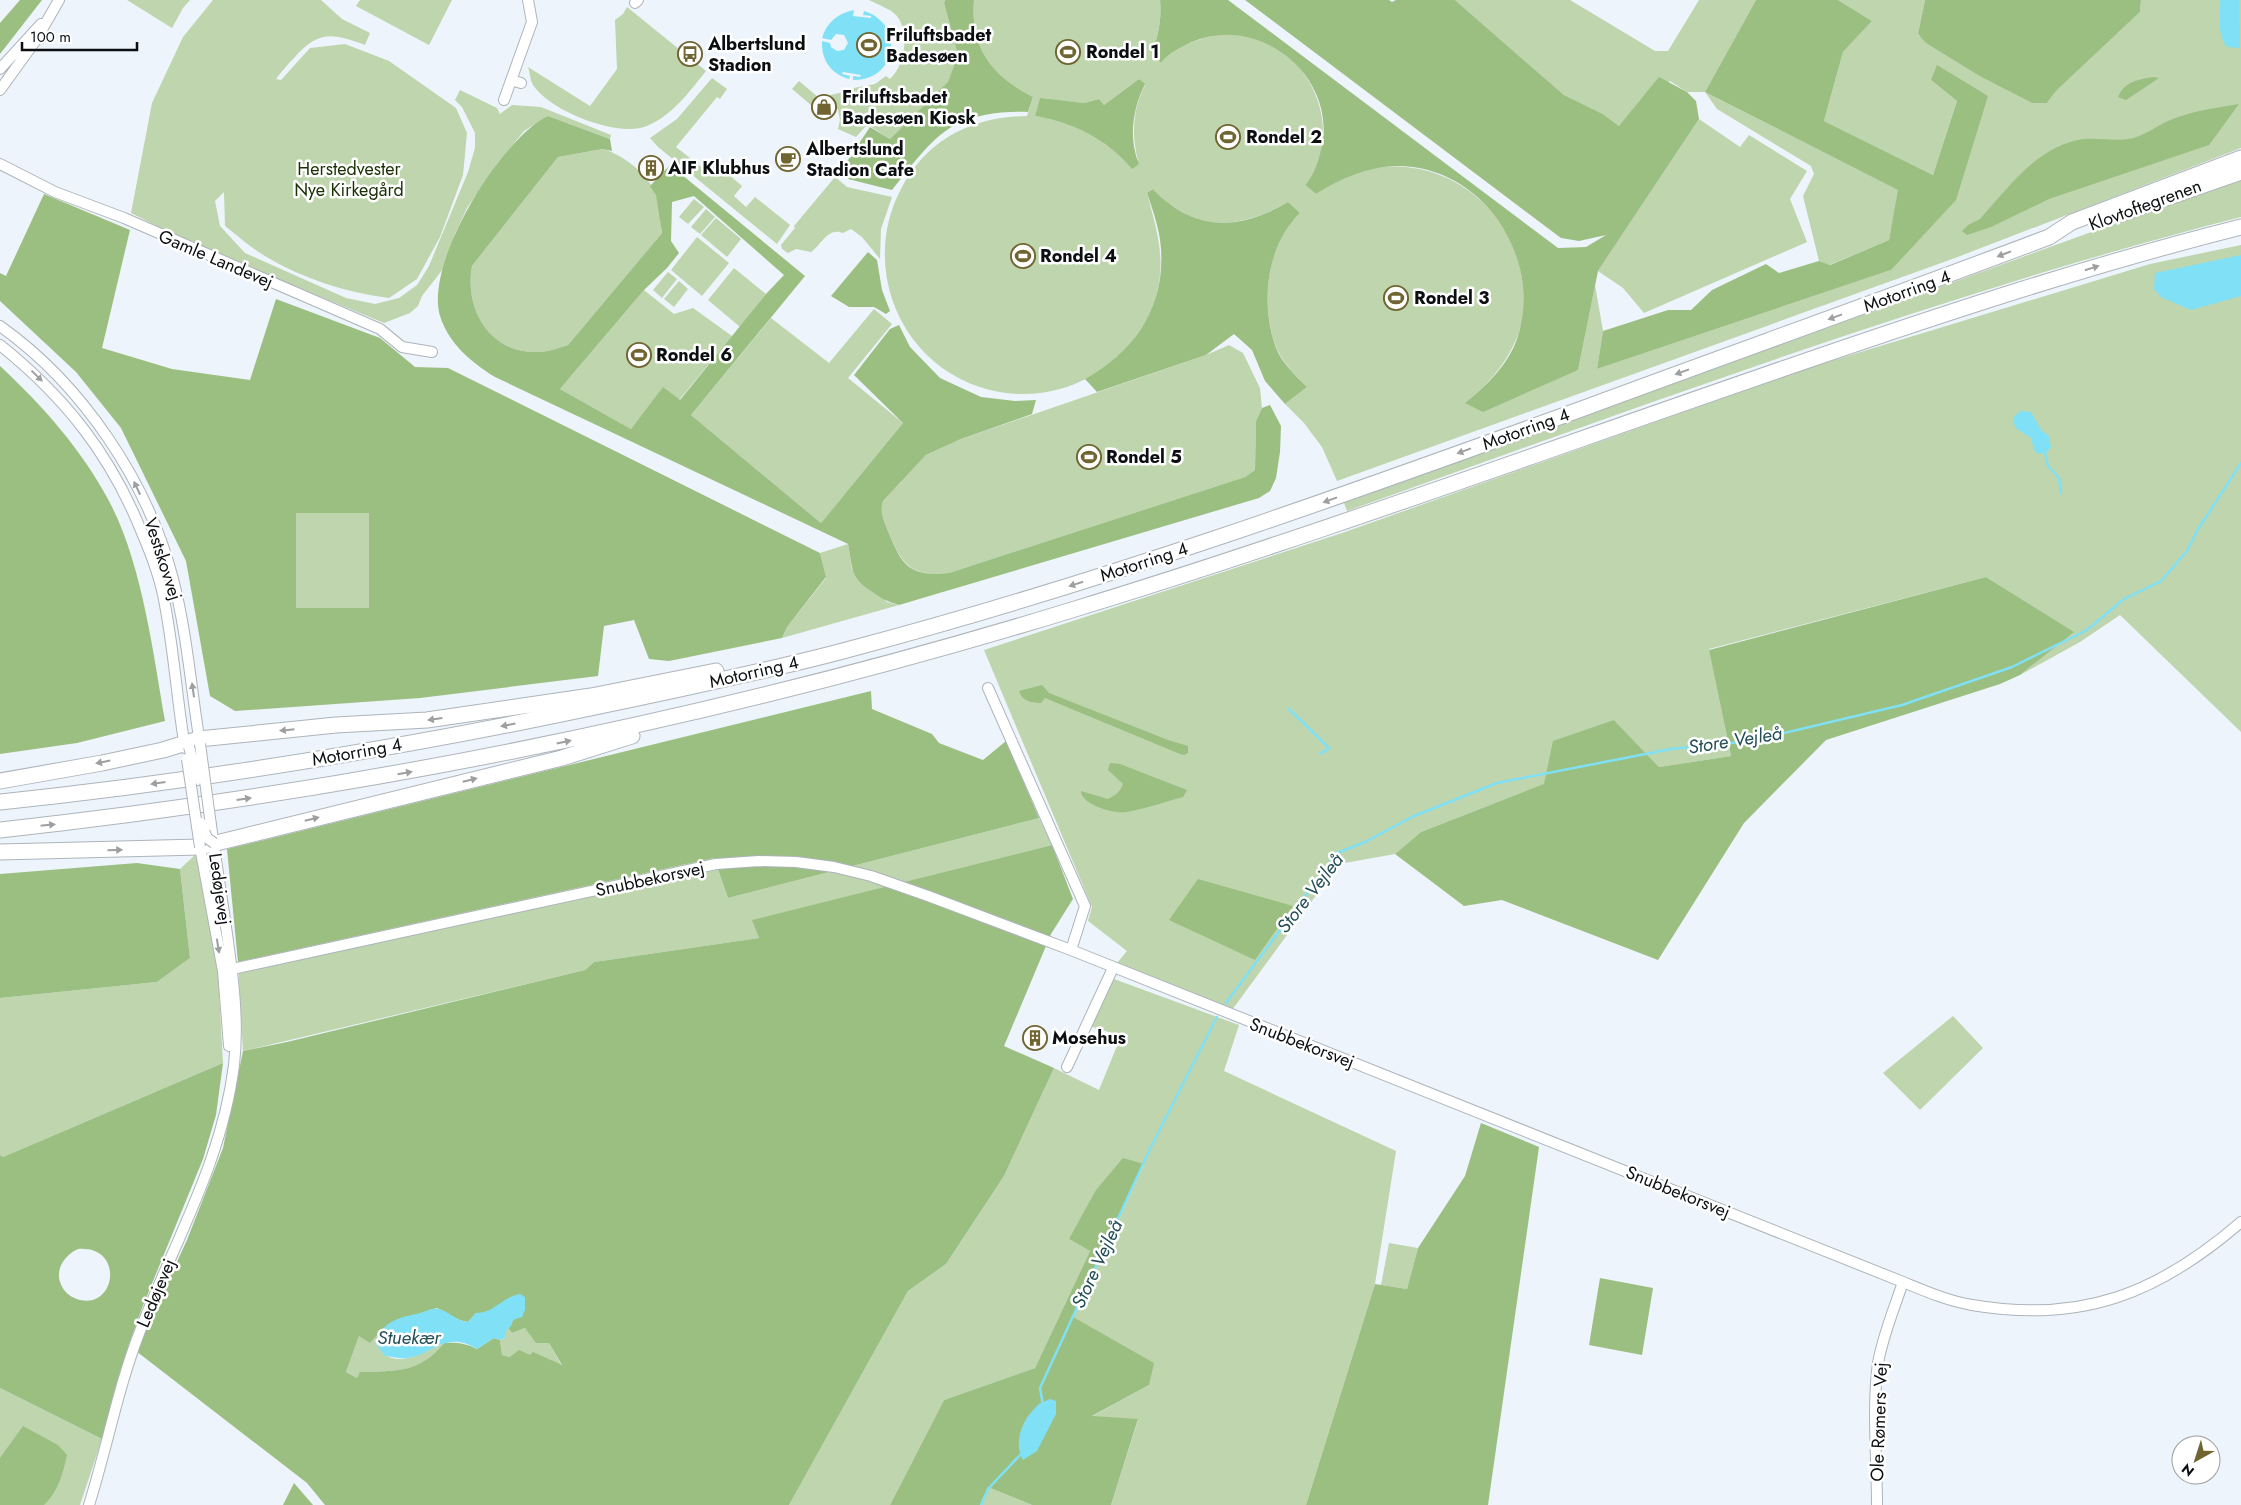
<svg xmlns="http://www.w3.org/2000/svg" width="2241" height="1505" viewBox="0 0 2241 1505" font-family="Jost,sans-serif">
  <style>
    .green { fill: #bed5ae; fill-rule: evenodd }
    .forest { fill: #9bbf80; fill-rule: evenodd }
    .water { fill: #80e0f5 }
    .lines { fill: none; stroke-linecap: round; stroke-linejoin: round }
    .stream { stroke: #80e0f5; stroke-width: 2.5 }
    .minor-casing { stroke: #adb4ba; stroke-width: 12 }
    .highway-casing { stroke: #adb4ba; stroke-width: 17 }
    .minor { stroke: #fff; stroke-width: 10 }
    .highway { stroke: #fff; stroke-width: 15 }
    .minor-bridge-casing { stroke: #adb4ba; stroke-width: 12; stroke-linecap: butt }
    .minor-bridge { stroke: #fff; stroke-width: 10 }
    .oneway { fill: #9e9fa0 }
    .labels { text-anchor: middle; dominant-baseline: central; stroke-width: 5; stroke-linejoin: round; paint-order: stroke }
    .poi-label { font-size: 18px; font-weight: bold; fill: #0c0f11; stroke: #fff; text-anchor: start }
    .park-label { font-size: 18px; fill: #1a3103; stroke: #fff }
    .street-label { font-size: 18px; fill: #0c0f11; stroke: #fff }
    .water-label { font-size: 19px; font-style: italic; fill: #244f58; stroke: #fff }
  </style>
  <rect width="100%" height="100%" fill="#edf4fb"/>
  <path class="green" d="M127,0H190L183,8L172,28Z
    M213,0H321L342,19L370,33L365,45C333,33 318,30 294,58C288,64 281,72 276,79L281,80L310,48L345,44L389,61L456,108L467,133L463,175L440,237L417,279L389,298C345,292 303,279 265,256C251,248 238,236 225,226L224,192L215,201L220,226L245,253L346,298L375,304L399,298L417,285L429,266L468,172L475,148V133L462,107L455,100L460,90L497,108L500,114L512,105L541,107L611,135L610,139L548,116L524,131L497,164L467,208L455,234L443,269L422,296L418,306L410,313L384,323L195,245L131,213L152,103L183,37Z
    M360,0H452L429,45L356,6Z
    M869,0H945L944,3L958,55L948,83L890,139L870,126L865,127L856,137L838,129L840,120L838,109H836L821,97L844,92L852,94L854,88L875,84L886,76L890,79C905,65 910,33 897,16C891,9 877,4 869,0Z
    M974,0H1160C1162,19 1158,36 1152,54L1161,63C1168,53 1182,46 1193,42C1260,13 1327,70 1323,139C1322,154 1316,175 1305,185L1316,194C1328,186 1341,178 1356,173C1427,149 1503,195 1520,267C1525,291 1526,319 1515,342C1504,367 1486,386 1465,403L1578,370L1595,285L1603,331L1597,369L1891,270L1988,96L1931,80L1957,101L1933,175L1824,121L1843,52L1872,21L1838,0H1925L1918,35L1983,78L2032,103H2047L2056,91L2140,12L2141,0H2241V148L1955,258L1337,481L1322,447L1304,423L1285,404L1307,387C1296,376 1282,362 1276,347C1260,304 1266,246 1300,213L1288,202C1238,230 1195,233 1153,189L1147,193C1156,228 1166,256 1157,293C1153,311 1143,328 1131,342C1061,428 927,403 892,299C880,262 883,223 901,189C927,139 972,117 1027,116L1033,97C992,76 970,48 974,0ZM1139,79L1145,85C1133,109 1131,134 1138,161L1132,168C1112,145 1084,126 1054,119C1048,118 1041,117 1035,116L1040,99L1084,103L1099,99L1104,105Z
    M1455,0H1570L1655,51H1668L1699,0H1756L1705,92L1899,190L1889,240L1829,265L1819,261L1803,196L1814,174L1811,166L1717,109L1705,92H1687L1670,81L1619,126L1603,114L1564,95Z
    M627,7L706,71C689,92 673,115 647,126C617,138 550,111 533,85C530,80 530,72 528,67L590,106L617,69L615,20L623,14Z
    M712,78L727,89L720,99L717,97L676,147L704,169L712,160L742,186L734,196L746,207L755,197L790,225L777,244L658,147L650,138L677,119Z
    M799,81L819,98L812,106L792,89Z
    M1699,119L1740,147L1749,135L1807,171L1790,199L1807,242L1644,313L1623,288L1598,271Z
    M604,149C625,157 646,172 656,194C660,205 660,221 662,233L568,345C558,348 549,352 538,352C490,354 464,309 472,266L558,157Z
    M835,177L847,187L892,197L881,229L880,259L862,237L851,229L843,233C828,227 822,244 811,252L796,249L788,253L782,249L781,245L795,228L794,226Z
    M2241,180V217C1937,295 1643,406 1347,511L1344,503L2119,222Z
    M694,199L704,207L688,224L679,217Z
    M706,209L715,217L700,234L691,227Z
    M716,218L741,239L727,257L701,235Z
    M697,237L729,263L702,296L671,270Z
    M2241,245V732L2120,615L2080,642L2020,675L2073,632L1986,577L1709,649L1731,756L1659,767L1614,720L1545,784L1421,832L1395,854L1339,864L1232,1010L1117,963L1127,951L1088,921L1092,907L984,650L1342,533L1808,368L2150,264Z
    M734,268L766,294L740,327L708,300Z
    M668,272L677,279L662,298L653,290Z
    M679,281L688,289L674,307L664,299Z
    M644,290L674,314L693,308L732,336L679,400L663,388L631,429L560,389Z
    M874,309L892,324L848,378L903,423L821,523L691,415L771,318L829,363Z
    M1229,345L1243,353L1260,388L1262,408L1256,421L1255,470L1245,477L949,573C915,576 904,569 891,538C887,528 883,519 880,508L883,501L926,455L961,439L1206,355Z
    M296,513H370L369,608H296Z
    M848,544L852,569L887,602L899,605L782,638L787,627L826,578L820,553Z
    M1039,818L1052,845L753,920L759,938L594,962L585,970L243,1051L238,962L714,858L728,898Z
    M197,853L218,974L223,1063L3,1157L0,1155V998L157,982L190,958L180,869Z
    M1114,979L1239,1025L1224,1071L1396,1151L1375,1284L1306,1505H1111L1138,1420L1091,1417L1149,1385L1073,1318L1144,1165L1069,1239L1090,1251L1035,1368L944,1400L890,1505H789L908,1291L946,1264L1004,1176L1054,1068L1099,1090L1121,1036L1090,1026Z
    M1953,1016L1983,1048L1920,1110L1883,1073Z
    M1389,1243L1418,1248L1407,1289L1381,1285Z
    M508,1328L512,1333L525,1328L549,1343L562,1366L530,1355L510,1357L502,1355L500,1340L506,1337V1330Z
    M379,1332L376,1344C379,1347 383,1354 387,1356C407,1366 427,1349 444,1343C420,1373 396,1371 361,1372L357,1378L346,1372L359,1336Z
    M0,1388L102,1439L80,1505H0Z
    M988,1487L1032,1505H980Z"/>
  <path class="forest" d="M20,0H42L0,54V23Z
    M945,0H974C970,48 992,76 1033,97L1028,112C1004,111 975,114 953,126C928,141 910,168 892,190L848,179L842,169L870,127L890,139L948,82L958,55L944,3Z
    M1160,0H1228L1558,248L1586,247L1606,235L1579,241L1561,238L1245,0H1389L1392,2L1396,0H1455L1564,95L1603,114L1619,126L1659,77L1687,92L1696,101L1699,119L1598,271L1578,370L1483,412L1465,403C1486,386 1508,365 1517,339C1544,259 1484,166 1397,166C1367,167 1341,178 1316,194L1305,185C1313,177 1317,165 1320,154C1342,81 1262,12 1192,42C1181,47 1168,53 1161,63L1152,54C1158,36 1162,19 1160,0Z
    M1756,0H1838L1872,21L1843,52L1824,121L1933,175L1957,101L1931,80L1937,65L1988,96L1956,200L1891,270L1597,369L1603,331L1668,310H1691L1712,290L1766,264L1779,273L1819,261L1830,265L1889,240L1898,190L1705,92Z
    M1925,0H2141L2140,12L2056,91L2047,103H2032L1983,78L1926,43L1918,34Z
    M2153,77L2159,78L2126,100L2118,97C2125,81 2137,80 2153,77Z
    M1139,79L1145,84C1133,108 1128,138 1139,164L1132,169C1107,139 1073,122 1035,116L1040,98L1084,103L1099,99L1104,105Z
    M2239,104L2209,145L2049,199L1991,227L1967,235L1962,231L1968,225L1980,219C2009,187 2038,145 2084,139C2101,138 2117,142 2134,138C2146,134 2157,126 2168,121C2191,111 2215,108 2239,104Z
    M548,116L610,139L612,151L603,149L558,157L472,266C464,309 490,354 538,352C549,352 558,348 568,345L662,233L656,195L650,186L670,165L805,276L691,415L821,523L903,423L854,375L890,329L899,325L910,347L940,378L981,397L1015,401L1036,400L1032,414L961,439L926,455L883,501C879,512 884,520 888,531C902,565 908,577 949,573L1245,477L1255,470L1256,421L1262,408L1270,405L1281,426L1280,452L1276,478L1270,491L1259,498L899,605C889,602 882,599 874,593C850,578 853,570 848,544L495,377C471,362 449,344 440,316C424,263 501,138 548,116ZM694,196L784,275L766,294L680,400L663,387L631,429L560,389L644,290L667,268L679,253L671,241L672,202Z
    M1153,189C1194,232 1238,231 1288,202L1300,213C1266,246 1260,304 1276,348C1282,363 1296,376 1307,387L1285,404L1265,381L1252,350L1234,334L1206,355L1097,392L1085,379C1135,351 1165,307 1161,249C1160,230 1153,211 1147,193Z
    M44,194L130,230L102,348L172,369L250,380L276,299L380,338L415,367L448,368L820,553L826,577L787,627L782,638L669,661L649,659L634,620L604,626L598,676L420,698L235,711L210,696L186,561L121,428L76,372L0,301V273L6,276ZM296,513H369V608H296Z
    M868,252L877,260L882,290L890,311L886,314L874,307H849L831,296Z
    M0,366C43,406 82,450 109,501C142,563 153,652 165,721L77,743L0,754Z
    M1986,577L2074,632L2020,675L2000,684L1826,740L1744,823L1658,960L1502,900L1464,906L1395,854L1421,832L1544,784L1553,741L1614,720L1659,767L1731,756L1709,650Z
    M1042,685L1049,693L1168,740L1188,746V753L1184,755L1180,754L1045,698L1041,703C1030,702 1023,702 1019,691Z
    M871,691L872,709L932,734L939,743L983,760L1006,741L1039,818L728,898L714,858L238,962L227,849Z
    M1110,763L1120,764L1187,790L1183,797C1164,802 1145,809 1126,812C1115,814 1081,805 1081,791L1108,799C1116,795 1120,792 1123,784L1108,770Z
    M1052,845L1073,899L1051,934L1004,1046L1054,1068L1004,1176L946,1264L908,1291L789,1505H325L307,1483L136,1351L187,1240L223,1148L243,1051L287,1042L585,970L594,962L759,938L752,920ZM437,1308C447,1312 457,1321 468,1322L476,1313H487L513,1320L508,1328L512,1333L525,1328L536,1343H549L562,1365L533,1352L530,1355L519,1350L510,1357L502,1355L500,1340L494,1338L477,1349C466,1343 456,1342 444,1343C420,1373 396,1371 360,1372L357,1378L346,1372L359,1336L370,1343C385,1324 414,1315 437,1308Z
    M137,863L180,869L190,958L157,982L0,998V874Z
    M1198,879L1293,906L1255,960L1169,920Z
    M223,1063L216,1115L203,1159L142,1308L129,1344L102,1439L0,1388V1155L3,1157ZM78,1249C124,1245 117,1308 80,1300C73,1298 68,1295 64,1290C52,1273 63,1256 78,1249Z
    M1481,1123L1539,1147L1488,1505H1306L1375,1284L1407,1289L1418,1248L1465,1176Z
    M1123,1158L1144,1164L1073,1317L1154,1363L1149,1385L1092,1416L1138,1419L1111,1505H1032L988,1487L980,1505H890L944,1400L1035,1368L1090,1251L1069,1239L1096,1190Z
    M1600,1278L1653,1288L1642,1355L1589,1345Z
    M23,1426L58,1445L67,1455C63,1473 58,1492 44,1505H0V1458Z
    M294,1483L313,1505H283Z"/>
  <path class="water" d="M2220,0H2239L2240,48L2227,47C2216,33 2221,16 2220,0Z
    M854,10L853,16L871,18V16L863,15L864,11C906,24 897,81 853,80V76L860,77L861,75L843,72L842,74L850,76L849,79C831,74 821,60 822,41L830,43L831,47L837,51L844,50L848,43L844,35L836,34L831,40L822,38C827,22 838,13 854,10Z
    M2241,255V296L2191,310L2161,297L2154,289L2155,273Z
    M2020,411L2031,412L2041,430L2049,436L2051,447L2047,452L2038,454L2034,450L2031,438L2017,429L2013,423L2014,417Z
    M520,1294L525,1297V1310L522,1317L513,1320L511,1326L506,1331V1337L500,1340L494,1338L477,1349C443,1327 428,1362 398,1358C395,1357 389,1357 386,1356C382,1354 379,1347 376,1344C382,1320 399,1318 420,1313C426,1311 434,1307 439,1309C450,1312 456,1321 468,1322L476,1313C495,1313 500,1298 520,1294Z
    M1050,1399L1056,1401V1414L1037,1451L1023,1460C1013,1443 1022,1420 1036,1407C1039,1403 1046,1401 1050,1399Z"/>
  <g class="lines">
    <path class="stream" d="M2045,453L2048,466L2059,478L2061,493
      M1289,709L1329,748L1320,754
      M1226,1003L1337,853L1365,842L1414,816L1497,783L1671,749L1751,741L1902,705L2012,667L2087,630L2124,599L2161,581L2187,551L2197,531L2241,463
      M1043,1405L1040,1388L1150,1149L1217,1017
      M981,1505L988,1489L1021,1454"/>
    <defs>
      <path id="minor" d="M635,3L638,0
        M0,69L41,24
        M511,80L521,83
        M0,90L36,40L59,0
        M504,100L532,22L528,0
        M0,164L55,192L124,218L380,329L402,347L432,352
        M0,326C82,384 148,482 173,579C187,633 191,688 200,744
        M0,345C65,397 111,455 142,533C152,556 161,580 165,605C174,652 177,700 185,748
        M988,688L1085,906L1071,950
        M200,847L223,971L229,1046
        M223,971L716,864L759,861L796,862L834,867L871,876L928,896L1071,950L1903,1282C1925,1291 1948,1301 1972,1305C2082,1324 2159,1293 2241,1222
        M1067,1067L1113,968
        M89,1505C107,1448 118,1387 140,1331C174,1242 222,1162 234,1065C239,1021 233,977 227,934C222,898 216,862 211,825
        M1877,1505C1877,1461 1872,1406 1878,1363C1883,1335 1894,1309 1903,1282"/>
      <path id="highway" d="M2120,214L2241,172
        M0,781L102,763L163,750L199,739L336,725L427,720L591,696L716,671
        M0,802C210,780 418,745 624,701C701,684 778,669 854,648C1103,582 1345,495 1587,407C1741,350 1896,295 2049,237L2072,222L2241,158
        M0,830C365,790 724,717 1075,609C1317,535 1555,447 1794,365C1942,314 2090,265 2241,227
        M0,852L200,847L562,758L632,736"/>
    </defs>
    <use href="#minor" class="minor-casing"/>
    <use href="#highway" class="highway-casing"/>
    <use href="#minor" class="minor"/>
    <use href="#highway" class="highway"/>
    <defs>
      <path id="minor-bridge" d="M200,744L211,825
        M189,747L198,779
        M187,759L200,847
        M201,823L207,838L214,843"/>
    </defs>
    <use href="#minor-bridge" class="minor-bridge-casing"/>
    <use href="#minor-bridge" class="minor-bridge"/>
  </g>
  <defs><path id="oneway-solid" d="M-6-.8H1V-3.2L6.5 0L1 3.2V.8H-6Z" transform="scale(1.25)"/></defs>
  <g class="oneway">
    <use href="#oneway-solid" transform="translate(2004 254) rotate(159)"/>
    <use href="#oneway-solid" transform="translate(2092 268) rotate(-17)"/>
    <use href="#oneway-solid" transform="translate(1835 317) rotate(160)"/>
    <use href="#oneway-solid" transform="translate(1682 372) rotate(160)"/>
    <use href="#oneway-solid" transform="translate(37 376) rotate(44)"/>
    <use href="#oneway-solid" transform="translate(1464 451) rotate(160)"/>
    <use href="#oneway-solid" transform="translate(137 488) rotate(-115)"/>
    <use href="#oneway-solid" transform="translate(1330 500) rotate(160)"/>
    <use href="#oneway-solid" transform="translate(1076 584) rotate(163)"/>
    <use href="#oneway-solid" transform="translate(193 690) rotate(-98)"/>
    <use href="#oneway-solid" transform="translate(435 719) rotate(172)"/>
    <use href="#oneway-solid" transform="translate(508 725) rotate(169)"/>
    <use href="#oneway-solid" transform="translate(287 730) rotate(174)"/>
    <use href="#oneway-solid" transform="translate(564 742) rotate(-12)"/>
    <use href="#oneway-solid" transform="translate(103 762) rotate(169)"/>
    <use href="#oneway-solid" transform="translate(405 773) rotate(-10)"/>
    <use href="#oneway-solid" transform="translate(470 780) rotate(-14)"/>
    <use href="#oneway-solid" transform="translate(158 783) rotate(172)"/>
    <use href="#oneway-solid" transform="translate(244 799) rotate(-8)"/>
    <use href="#oneway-solid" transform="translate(312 819) rotate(-14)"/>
    <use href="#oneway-solid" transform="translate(48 825) rotate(-6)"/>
    <use href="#oneway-solid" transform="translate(115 850) rotate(-1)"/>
    <use href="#oneway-solid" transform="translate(218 946) rotate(81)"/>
  </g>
  <defs>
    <symbol id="stadium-ring" viewBox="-11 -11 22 22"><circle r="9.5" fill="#fff" stroke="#706431" stroke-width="1.5"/><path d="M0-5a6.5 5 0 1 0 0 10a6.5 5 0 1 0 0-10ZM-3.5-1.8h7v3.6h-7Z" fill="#706431"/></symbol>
    <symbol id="bus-ring" viewBox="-11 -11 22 22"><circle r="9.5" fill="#fff" stroke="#706431" stroke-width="1.5"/><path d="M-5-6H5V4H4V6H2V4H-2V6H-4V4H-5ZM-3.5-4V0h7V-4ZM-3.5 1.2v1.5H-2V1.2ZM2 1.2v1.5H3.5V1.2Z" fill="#706431"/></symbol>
    <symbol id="shop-ring" viewBox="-11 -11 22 22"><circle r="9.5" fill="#fff" stroke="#706431" stroke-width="1.5"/><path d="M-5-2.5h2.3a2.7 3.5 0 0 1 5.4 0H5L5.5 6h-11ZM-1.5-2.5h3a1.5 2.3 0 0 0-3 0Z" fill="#706431"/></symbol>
    <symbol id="cafe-ring" viewBox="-11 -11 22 22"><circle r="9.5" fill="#fff" stroke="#706431" stroke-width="1.5"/><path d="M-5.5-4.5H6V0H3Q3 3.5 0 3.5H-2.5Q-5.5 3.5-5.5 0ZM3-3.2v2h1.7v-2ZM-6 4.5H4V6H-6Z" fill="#706431"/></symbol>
    <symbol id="building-ring" viewBox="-11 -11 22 22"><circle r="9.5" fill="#fff" stroke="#706431" stroke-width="1.5"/><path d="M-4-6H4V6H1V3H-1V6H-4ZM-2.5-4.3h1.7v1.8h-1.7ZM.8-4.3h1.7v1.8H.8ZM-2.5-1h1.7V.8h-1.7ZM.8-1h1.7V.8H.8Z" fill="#706431"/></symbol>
  </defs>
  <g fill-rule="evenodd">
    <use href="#stadium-ring" x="855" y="31" width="28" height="28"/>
    <use href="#stadium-ring" x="1054" y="38" width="28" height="28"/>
    <use href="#bus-ring" x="676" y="40" width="28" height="28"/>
    <use href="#shop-ring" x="810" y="93" width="28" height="28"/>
    <use href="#stadium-ring" x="1214" y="123" width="28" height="28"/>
    <use href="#cafe-ring" x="774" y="145" width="28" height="28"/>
    <use href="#building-ring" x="637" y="154" width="28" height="28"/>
    <use href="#stadium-ring" x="1009" y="242" width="28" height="28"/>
    <use href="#stadium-ring" x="1382" y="284" width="28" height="28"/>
    <use href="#stadium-ring" x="625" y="341" width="28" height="28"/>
    <use href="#stadium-ring" x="1075" y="443" width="28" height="28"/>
    <use href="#building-ring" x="1021" y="1024" width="28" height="28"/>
  </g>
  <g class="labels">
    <g class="poi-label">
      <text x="886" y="35">Friluftsbadet<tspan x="886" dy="21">Badesøen</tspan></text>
      <text x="708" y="44">Albertslund<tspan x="708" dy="21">Stadion</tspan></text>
      <text x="1086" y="52">Rondel 1</text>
      <text x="842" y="97">Friluftsbadet<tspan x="842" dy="21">Badesøen Kiosk</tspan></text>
      <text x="1246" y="137">Rondel 2</text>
      <text x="806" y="149">Albertslund<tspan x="806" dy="21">Stadion Cafe</tspan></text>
      <text x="668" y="168">AIF Klubhus</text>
      <text x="1040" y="256">Rondel 4</text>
      <text x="1414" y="298">Rondel 3</text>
      <text x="656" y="355">Rondel 6</text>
      <text x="1106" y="457">Rondel 5</text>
      <text x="1052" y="1038">Mosehus</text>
    </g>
    <g class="park-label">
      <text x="349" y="169">Herstedvester<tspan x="349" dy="21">Nye Kirkegård</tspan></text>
    </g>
    <g class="street-label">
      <text transform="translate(2145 205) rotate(-20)">Klovtoftegrenen</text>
      <text transform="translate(216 259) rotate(23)">Gamle Landevej</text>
      <text transform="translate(1907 291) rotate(-20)">Motorring 4</text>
      <text transform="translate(1526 429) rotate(-20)">Motorring 4</text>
      <text transform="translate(163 559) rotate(72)">Vestskovvej</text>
      <text transform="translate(1144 562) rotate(-18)">Motorring 4</text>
      <text transform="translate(754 672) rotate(-13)">Motorring 4</text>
      <text transform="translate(357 752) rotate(-10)">Motorring 4</text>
      <text transform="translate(650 879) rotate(-12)">Snubbekorsvej</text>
      <text transform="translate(220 889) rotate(82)">Ledøjevej</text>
      <text transform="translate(1302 1043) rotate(21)">Snubbekorsvej</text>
      <text transform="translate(1678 1192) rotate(22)">Snubbekorsvej</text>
      <text transform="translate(156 1293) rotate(-67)">Ledøjevej</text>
      <text transform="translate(1879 1422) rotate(-88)">Ole Rømers Vej</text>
    </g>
    <g class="water-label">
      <text transform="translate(1735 740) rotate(-9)">Store Vejleå</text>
      <text transform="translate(1310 893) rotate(-52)">Store Vejleå</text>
      <text transform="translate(1097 1264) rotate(-65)">Store Vejleå</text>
      <text x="409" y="1337">Stuekær</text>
    </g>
  </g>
  <g transform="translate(2196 1460) rotate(219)"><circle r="24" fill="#ffffff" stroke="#9e9fa0"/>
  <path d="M0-4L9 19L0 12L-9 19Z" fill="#706431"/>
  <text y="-8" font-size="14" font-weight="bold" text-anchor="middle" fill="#0c0f11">N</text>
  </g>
  <path d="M22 42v8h115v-8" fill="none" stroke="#0c0f11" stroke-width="2.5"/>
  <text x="30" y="42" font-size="15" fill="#0c0f11" stroke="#ffffff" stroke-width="4" paint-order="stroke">100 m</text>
</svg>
